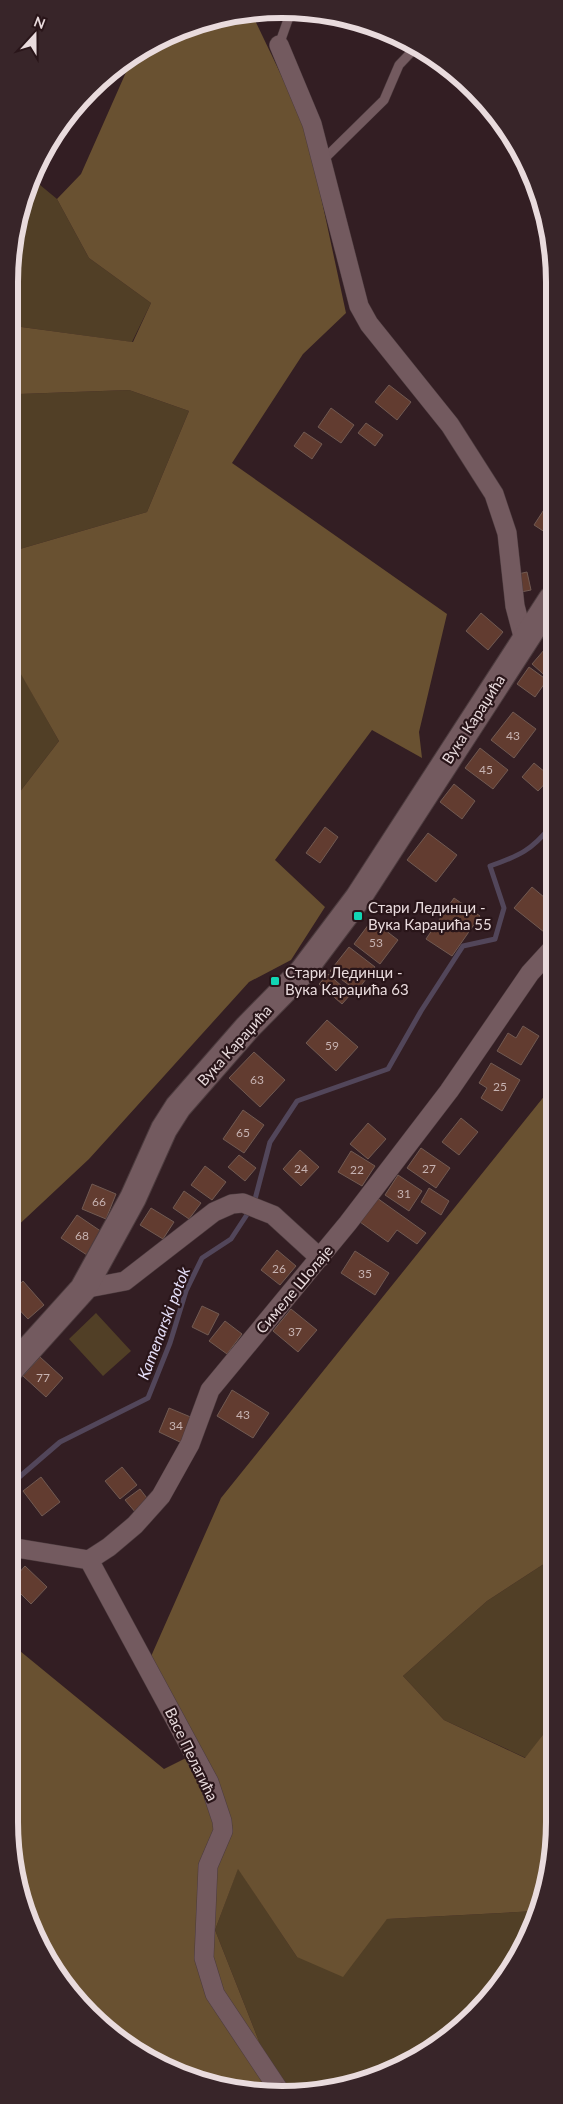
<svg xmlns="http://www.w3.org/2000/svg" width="563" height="2104" viewBox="0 0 563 2104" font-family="Lato,sans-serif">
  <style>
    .green { fill: #513f26 }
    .forest { fill: #695131 }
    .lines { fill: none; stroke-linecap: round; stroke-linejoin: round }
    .stream { stroke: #52465a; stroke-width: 5 }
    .building { fill: #623c30; stroke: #715a52 }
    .lane-casing { stroke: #4c3b3e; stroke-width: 10 }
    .street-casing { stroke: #4c3b3e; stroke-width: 20 }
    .secondary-casing { stroke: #4c3b3e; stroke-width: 28 }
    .lane { stroke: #735a5f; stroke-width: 9 }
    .street { stroke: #735a5f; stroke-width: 19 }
    .secondary { stroke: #735a5f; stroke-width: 26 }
    .poi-dot { fill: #11d5b4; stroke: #291519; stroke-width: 2 }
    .labels { text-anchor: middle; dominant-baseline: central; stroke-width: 4.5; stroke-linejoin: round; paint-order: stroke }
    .number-label { font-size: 12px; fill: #c7b3b2 }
    .street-label { font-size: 15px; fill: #e9dbdd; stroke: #291519 }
    .poi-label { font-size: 15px; fill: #e9dbdd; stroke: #291519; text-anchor: start }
    .water-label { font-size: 16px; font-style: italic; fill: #e5def8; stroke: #291519 }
    .rim { fill: none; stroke: #e9dbdd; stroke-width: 6 }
  </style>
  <rect width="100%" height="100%" fill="#331e23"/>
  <path class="green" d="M34,180L57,199L89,258L151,303L132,342L14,326V229Z
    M129,390L189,411L147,512L13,551V392L19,394Z
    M14,661L59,741L12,802L13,662Z
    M96,1313L131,1351L103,1376L69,1339Z
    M550,1560L549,1727L526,1758L444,1720L403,1676L487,1601Z
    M238,1868L297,1957L387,1919L536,1911L518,1959L448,2039L352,2086L288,2092L262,2049L215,1930Z"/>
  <path class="forest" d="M228,14H252L306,127L346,313L303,354L232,463L447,614L419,732L422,758L372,730L275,860L325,907L291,960L249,982L89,1159L11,1232L12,802L59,741L14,662H13V551L147,512L189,411L129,390L19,394L13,392L14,326L133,342L151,303L89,258L57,199L81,174L127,70L128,57Z
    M550,1089V1560L487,1601L403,1676L444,1720L525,1758L549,1727V1875L536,1911L387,1919L343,1977L297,1957L238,1869L215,1930L262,2049L288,2092L263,2095L161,2067L77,2003L29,1927L9,1822V1642L164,1769L200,1751L149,1661L221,1498Z"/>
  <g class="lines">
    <path class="stream" d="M254,1203L270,1142L297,1101L388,1069L421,1011L463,946L495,939L504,908L490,866C519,856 532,850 551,826
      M10,1485L60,1442L148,1398L170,1343L186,1291L202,1258L231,1239L250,1210"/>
  </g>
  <path class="building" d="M389,385L411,402L397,420L375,402Z
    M331,408L354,425L341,443L318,427Z
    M366,423L383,435L375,446L358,433Z
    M304,432L322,444L312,459L294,446Z
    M547,505L551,508V536L534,525Z
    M527,572L531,590L521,592L518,574Z
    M481,613L503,632L488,650L466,631Z
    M551,642V681L532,664Z
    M529,667L547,680L535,697L517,684Z
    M513,712L536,729L514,758L491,740Z
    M480,748L508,770L493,789L465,768Z
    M534,763L551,777L538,791L522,777Z
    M454,784L475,801L462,819L440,802Z
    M325,827L338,837L320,863L306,853Z
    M428,833L457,855L436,882L407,860Z
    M532,887L551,903V924L544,932L514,908Z
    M454,898L480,916L452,956L426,939Z
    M372,920L398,940L380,964L354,944Z
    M349,947L375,967L357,991L330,971Z
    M328,974L351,994L342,1004L319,984Z
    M327,1020L358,1047L336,1071L306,1043Z
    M523,1026L539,1036L521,1065L497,1051L508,1033L516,1038Z
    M254,1052L285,1080L260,1107L229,1078Z
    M491,1063L520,1080L502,1111L481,1098L487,1088L479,1083Z
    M243,1110L264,1125L244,1153L223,1139Z
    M461,1118L478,1132L459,1155L442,1142Z
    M368,1123L386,1139L368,1159L350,1144Z
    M421,1148L450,1168L436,1188L407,1168Z
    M300,1150L319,1167L301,1186L283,1169Z
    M351,1151L375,1166L362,1186L338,1172Z
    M239,1155L256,1168L245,1181L228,1167Z
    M205,1166L226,1182L212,1200L191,1185Z
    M398,1175L422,1191L409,1211L385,1195Z
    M92,1184L116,1194L106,1219L82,1209Z
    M429,1188L449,1201L441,1215L421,1202Z
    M184,1191L201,1203L189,1219L173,1208Z
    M377,1198L426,1233L417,1244L397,1230L388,1242L360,1222Z
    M151,1208L174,1222L163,1239L140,1225Z
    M77,1215L102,1232L87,1255L61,1238Z
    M277,1250L296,1266L280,1285L261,1270Z
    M355,1251L389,1273L375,1295L341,1273Z
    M23,1281L44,1305L28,1319L10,1300V1293Z
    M202,1306L219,1314L208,1335L192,1327Z
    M291,1309L317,1330L298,1352L273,1331Z
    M225,1321L242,1334L227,1354L209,1341Z
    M40,1357L63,1378L46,1397L23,1376Z
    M232,1390L269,1413L253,1438L217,1416Z
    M169,1408L193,1418L182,1443L159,1432Z
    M122,1467L137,1485L120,1499L105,1481Z
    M41,1477L60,1502L42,1516L23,1491Z
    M140,1489L150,1502L136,1513L125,1500Z
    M25,1566L47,1587L31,1604L10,1583Z"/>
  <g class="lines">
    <defs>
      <path id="lane" d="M279,45L290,14
        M322,161L384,100L399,65L418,45"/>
      <path id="street" d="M279,45L312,124L359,306L369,324L450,425L494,494L507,533L515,606L524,640
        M83,1289L125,1281L214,1212L232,1204L243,1203L273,1215L320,1258
        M10,1547L89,1560L109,1547L135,1525L161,1496L190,1444L210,1390L348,1223L449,1091L530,973L551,950
        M89,1560L209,1782L222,1821L223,1831L208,1866L204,1958L215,1994L281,2093"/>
      <path id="secondary" d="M10,1370L83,1289L133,1198L164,1129L178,1107L247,1028L303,971L358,898L551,600"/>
    </defs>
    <use href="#lane" class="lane-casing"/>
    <use href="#street" class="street-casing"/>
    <use href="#secondary" class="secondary-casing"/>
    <use href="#lane" class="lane"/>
    <use href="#street" class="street"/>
    <use href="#secondary" class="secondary"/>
  </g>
  <g class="poi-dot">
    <rect x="353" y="911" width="10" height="10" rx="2.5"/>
    <rect x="270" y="976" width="10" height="10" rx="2.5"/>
  </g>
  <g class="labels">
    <g class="number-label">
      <text x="513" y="735">43</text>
      <text x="486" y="769">45</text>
      <text x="376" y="942">53</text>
      <text x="332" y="1045">59</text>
      <text x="257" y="1079">63</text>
      <text x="500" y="1086">25</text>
      <text x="243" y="1132">65</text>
      <text x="301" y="1168">24</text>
      <text x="429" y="1168">27</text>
      <text x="357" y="1169">22</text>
      <text x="404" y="1193">31</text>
      <text x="99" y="1201">66</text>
      <text x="82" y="1235">68</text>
      <text x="279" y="1268">26</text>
      <text x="365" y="1273">35</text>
      <text x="295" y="1331">37</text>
      <text x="43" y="1377">77</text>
      <text x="243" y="1414">43</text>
      <text x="176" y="1425">34</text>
    </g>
    <g class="street-label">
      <text transform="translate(473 719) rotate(-57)">Вука Караџића</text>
      <text transform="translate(234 1045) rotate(-48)">Вука Караџића</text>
      <text transform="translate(294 1289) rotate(-50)">Симеле Шолаје</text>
      <text transform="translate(192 1754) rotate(64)">Васе Пелагића</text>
    </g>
    <g class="poi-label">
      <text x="368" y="907">Стари Лединци -<tspan x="368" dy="17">Вука Караџића 55</tspan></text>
      <text x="285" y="972">Стари Лединци -<tspan x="285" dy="17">Вука Караџића 63</tspan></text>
    </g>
    <g class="water-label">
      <text transform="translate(163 1323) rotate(-69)">Kamenarski potok</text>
    </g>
  </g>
  <path d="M0 0H563V2104H0ZM282 18H282A264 264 0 0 1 546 282V1822A264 264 0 0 1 282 2086H282A264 264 0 0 1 18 1822V282A264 264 0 0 1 282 18Z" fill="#382529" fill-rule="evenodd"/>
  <path class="rim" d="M282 18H282A264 264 0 0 1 546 282V1822A264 264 0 0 1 282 2086H282A264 264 0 0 1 18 1822V282A264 264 0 0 1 282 18Z"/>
  <g transform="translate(35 35) rotate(21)" stroke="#291519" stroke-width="4" paint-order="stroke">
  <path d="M0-4L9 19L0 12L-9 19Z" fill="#e9dbdd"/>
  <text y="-8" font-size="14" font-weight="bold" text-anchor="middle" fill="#e9dbdd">N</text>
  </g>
</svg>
